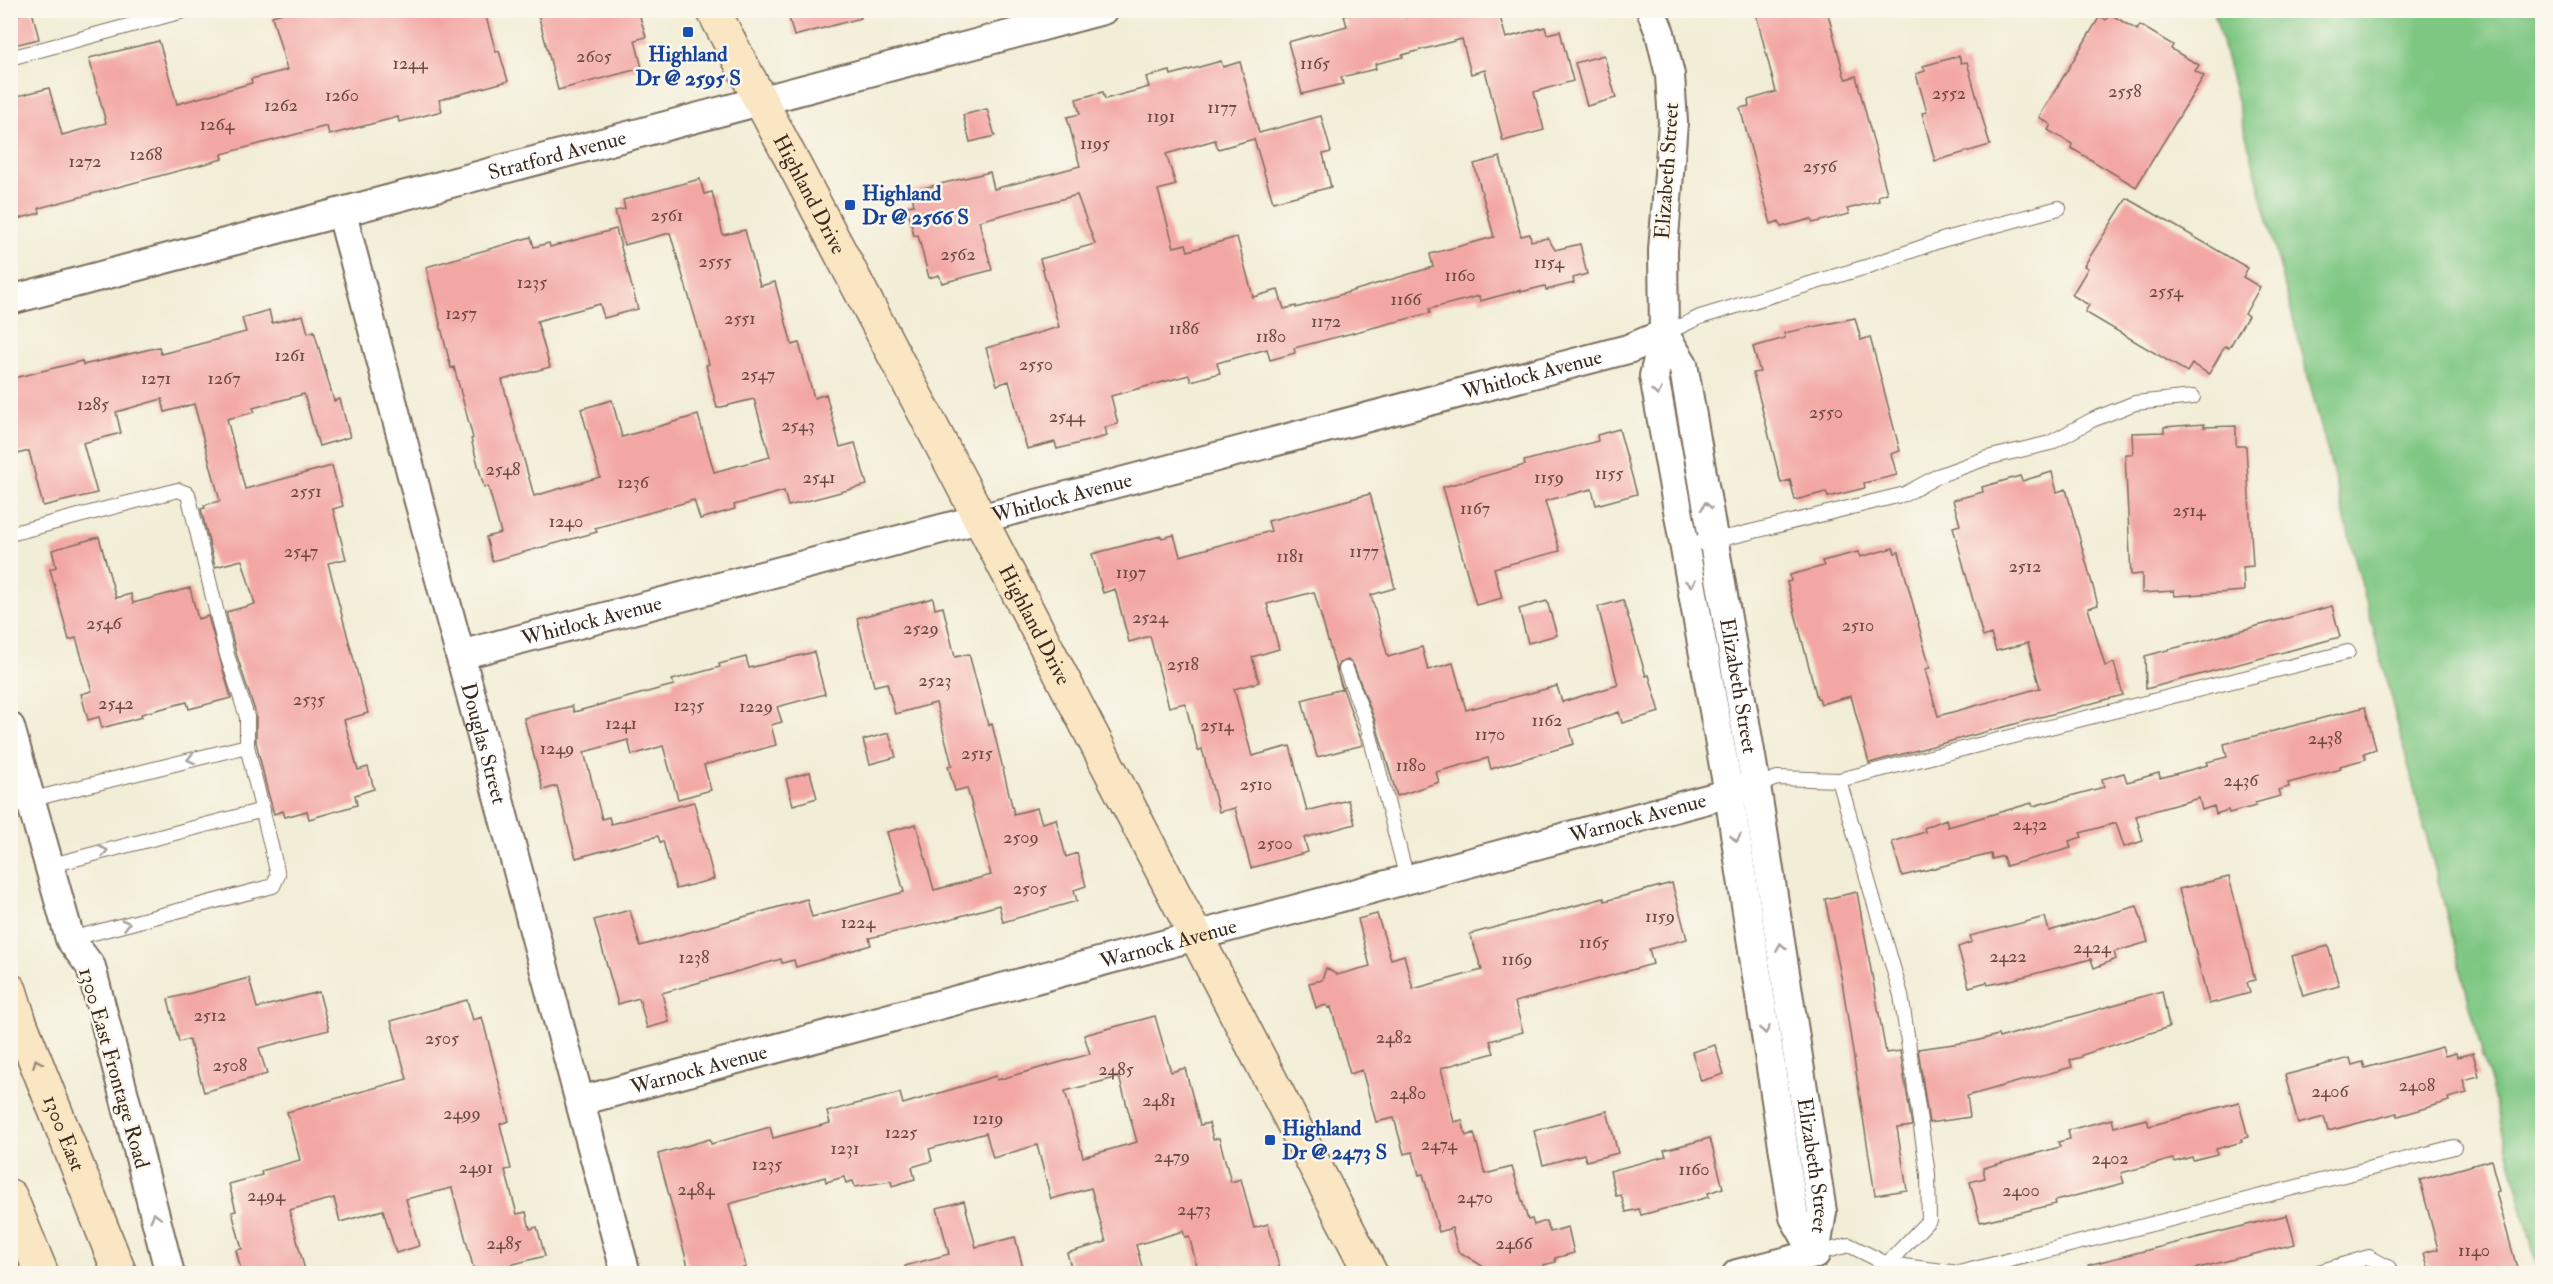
<svg xmlns="http://www.w3.org/2000/svg" width="2553" height="1284" viewBox="0 0 2553 1284" font-family="'IM FELL Double Pica',serif">
  <style>
    .green { fill: #7ec783; stroke: #5c7850; stroke-width: 1.5 }
    .building { fill: #f3a7a4; fill-rule: evenodd }
    .lines { fill: none; stroke-linecap: round; stroke-linejoin: round }
    .lane-casing { stroke: #7b6e5e; stroke-width: 16 }
    .street-casing { stroke: #7b6e5e; stroke-width: 32 }
    .secondary-casing { stroke: #7b6e5e; stroke-width: 36 }
    .lane { stroke: #fff; stroke-width: 14 }
    .street { stroke: #fff; stroke-width: 28 }
    .secondary { stroke: #fbe6c4; stroke-width: 33 }
    .oneway { stroke: #a79f9a }
    .oneway2 { stroke: #9b8871 }
    .transit-dot { fill: #1a4fb4; stroke: #fbf7ec; stroke-width: 2 }
    .labels { text-anchor: middle; dominant-baseline: central; stroke-width: 5; stroke-linejoin: round; paint-order: stroke }
    .number-label { font-size: 18px; fill: #694940 }
    .transit-label { font-size: 21px; font-weight: bold; fill: #164399; stroke: #fbf7ec; text-anchor: start }
    .street-label { font-size: 21px; fill: #3b2a1e; stroke: #fbf7ec }
  </style>
  <rect width="100%" height="100%" fill="#fbf7ec"/>
  <filter id="ink" filterUnits="userSpaceOnUse"><feTurbulence type="fractalNoise" baseFrequency=".0167" numOctaves="2"/><feDisplacementMap in="SourceGraphic" scale="12" xChannelSelector="R" yChannelSelector="G"/><feConvolveMatrix kernelMatrix="1 2 1 2 8 2 1 2 1" color-interpolation-filters="sRGB"/></filter>
  <filter id="wash" filterUnits="userSpaceOnUse"><feTurbulence type="fractalNoise" baseFrequency=".008" numOctaves="4" result="noise"/><feDisplacementMap in="SourceGraphic" scale="24" xChannelSelector="R" yChannelSelector="G"/><feGaussianBlur stdDeviation="1.35" result="paint"/><feColorMatrix in="noise" values="0 0 0 0 0 0 0 0 0 0 0 0 0 0 0 0 0 1.4 0 .05"/><feComposite in="paint" operator="in"/></filter>
  <g filter="url(#wash)">
    <rect width="100%" height="100%" fill="#f2edd6"/>
    <path class="green" d="M2214,11H2542V1273H2539Z"/>
    <g id="blocks">
      <path class="building" d="M292,10H484L496,52L499,51L508,81L439,100L442,111L399,122L398,117L329,135L327,126L222,154L223,159L39,208L40,213L10,221V98L49,88L62,135L106,123L89,58L159,41L177,104L252,83L251,79L287,70L272,16Z
        M537,10H638L646,37L635,40L642,68L558,90Z
        M787,10H860L861,18L794,36Z
        M1367,10H1403L1405,17L1431,10H1498L1506,38L1545,27L1547,34L1560,31L1573,81L1534,92L1544,130L1503,141L1485,70L1471,74L1462,39L1402,55L1403,57L1375,64L1376,69L1341,77L1343,84L1302,94L1288,42L1347,26L1344,16Z
        M1755,10H1827L1844,75L1846,79L1856,76L1887,193L1878,196L1879,201L1847,209L1849,214L1813,223L1811,219L1781,227L1779,221L1771,224L1740,108L1749,106L1748,100L1776,92Z
        M32,11L39,39L10,46V17Z
        M2110,14L2137,30L2140,25L2173,45L2171,49L2199,65L2195,71L2204,76L2136,187L2071,148L2072,144L2048,130L2051,125L2039,117L2100,16L2106,20Z
        M1604,55L1616,98L1587,106L1575,63Z
        M1959,56L1961,63L1967,62L1990,145L1935,161L1922,113L1927,112L1916,74L1925,71L1923,66Z
        M1221,61L1223,67L1240,62L1259,133L1321,116L1331,152L1323,154L1331,187L1273,202L1254,139L1218,149L1215,140L1166,154L1176,185L1158,190L1174,247L1186,244L1188,251L1237,237L1253,297L1278,290L1284,309L1296,306V308L1433,267L1430,254L1494,237L1474,164L1500,157L1521,236L1530,234L1531,241L1548,238L1555,250L1580,244L1587,274L1573,278L1574,283L1546,290L1545,286L1521,292V290L1480,301L1479,296L1429,309L1430,313L1294,348L1295,353L1270,360L1267,349L1217,363L1220,373L1191,381L1189,375L1111,396L1118,424L1105,427L1107,436L1057,449L1055,442L1027,449L1009,381L997,385L986,348L1059,327L1040,259L1095,244L1077,195L979,221L992,270L942,283L939,275L929,278L918,235L914,236L907,206L914,205L911,191L990,172L994,189L1080,166L1067,117L1080,114L1076,99L1103,92L1105,99L1149,87L1146,77L1170,71L1171,75Z
        M987,109L995,136L970,142L963,115Z
        M700,179L704,194L712,192L723,235L745,230L760,286L775,282L792,345L799,343L814,398L826,394L840,447L855,443L867,485L788,506L784,491L734,505L735,509L700,519L694,500L595,528L597,532L492,561L486,537L501,533L488,486L484,487L471,439L473,438L454,367L451,368L426,267L531,237L534,247L549,243L550,247L616,229L638,309L604,318L600,304L537,321L550,367L502,380L534,496L600,477L581,409L612,400L622,437L698,415L714,472L770,457L754,399L717,408L706,365L709,364L670,233L624,245L615,211L625,209L623,200Z
        M2127,198L2248,268L2243,277L2260,287L2245,314L2248,316L2229,348L2225,346L2209,374L2192,364L2187,372L2085,312L2089,305L2072,295L2088,268L2084,266Z
        M269,310L272,323L303,315L308,333L314,331L334,401L340,399L350,437L319,446L304,394L253,408L255,412L227,419L245,489L332,466L343,506L333,509L346,559L328,563L368,713L344,720L358,770L368,767L374,789L355,795L357,805L309,819L307,811L285,817L283,811L274,814L267,789L256,742V714L236,653L226,612L255,604L242,560L215,567L201,509L205,508L204,505L220,501L194,404L165,412L162,399L116,412L121,433L83,443L97,493L43,506L29,451L10,456V379L82,361L83,365L159,347L161,354L246,332L242,318Z
        M1855,318L1861,340L1870,337L1900,451L1891,454L1897,475L1864,483L1865,488L1828,497L1826,492L1795,500L1790,480L1781,483L1753,373L1760,372L1753,347L1785,338L1784,333Z
        M2204,424V427L2236,426V446H2246L2253,566L2243,567L2244,591L2175,596L2174,591L2142,593V574L2131,575L2125,454H2133L2132,433L2164,432V427Z
        M1619,429L1637,494L1596,505L1592,489L1545,501L1560,551L1494,568L1502,598L1476,605L1443,487L1525,465L1524,461L1598,441L1597,435Z
        M2052,472L2057,492L2066,489L2098,605L2088,608L2105,666L2114,663L2123,695L1869,763L1851,696L1821,704L1819,698H1817L1787,582L1791,581L1790,575L1824,566L1822,561L1858,552L1860,557L1893,548L1895,553L1899,552L1930,668L1925,669L1938,716L2040,688L2028,643L1996,651L1991,634L1983,637L1953,527L1960,525L1953,500L1983,492L1982,487L2020,476L2022,481Z
        M1370,494L1395,588L1371,595L1388,657L1422,647L1428,670L1453,663L1466,710L1557,686L1562,702L1618,685L1598,607L1623,600L1646,676L1649,675L1660,712L1622,723L1619,712L1570,729L1574,744L1491,769L1488,758L1436,772L1439,782L1397,796L1375,721L1354,666L1348,660L1339,663L1337,672L1363,745L1317,757L1302,700L1342,689L1314,592L1267,604L1279,649L1252,657L1259,682L1234,689L1252,756L1290,746L1307,811L1348,800L1355,824L1304,838L1308,852L1251,868L1235,808L1219,812L1202,749L1198,751L1185,703L1169,707L1150,636L1129,642L1115,589L1103,593L1092,554L1161,536L1162,538L1174,535L1180,556L1271,531L1268,521Z
        M99,537L116,598L131,594L133,603L190,588L198,619L208,616L231,698L189,709L187,702L141,714L142,717L102,728L99,717L88,720L81,694L92,691L76,638L69,640L50,569L56,567L52,550Z
        M933,598L935,609L943,607L955,657L969,654L988,725L992,724L1014,814L1037,808L1042,823L1056,819L1066,857L1077,853L1086,886L1074,890L1077,901L1003,922L999,905L943,921L869,938L871,945L796,967L794,960L782,963L781,959L662,993L669,1022L647,1028L639,998L618,1004L594,920L630,910L640,946L807,899L812,917L904,892L887,832L916,824L934,890L991,875L967,788L955,791L948,766L952,765L936,703L895,714L887,683L874,686L857,618Z
        M1547,601L1557,635L1528,643L1519,609Z
        M2332,606L2340,637L2146,689L2145,656Z
        M814,652L825,694L777,707L782,722L771,725L776,745L704,765L711,790L678,799L663,746L632,755L628,740L584,752L602,819L609,817L611,824L694,802L714,879L676,889L663,841L660,842L658,836L576,858L557,786L543,790L524,718L572,706L574,712L662,688L674,685L672,680L720,667L719,664L746,657L749,668Z
        M2365,707L2376,749L2364,753L2366,759L2340,766L2341,769L2288,783L2289,787L2278,790L2280,796L2255,803L2256,806L2229,813L2228,810L2216,814L2214,806L2202,810L2199,798L2136,816L2143,841L2124,847L2116,823L2080,833L2082,837L2069,841L2071,848L2006,866L2003,856L1992,859L1991,854L1902,876L1892,842L1925,832L1924,828L1946,819L1948,827L2032,803L2033,806L2104,787L2102,779L2124,773L2127,782L2159,773L2160,778L2208,765L2207,762L2227,757L2224,744Z
        M889,733L896,757L870,764L863,740Z
        M810,772L817,798L793,805L786,779Z
        M2229,877L2255,980L2247,982L2250,993L2209,1004L2179,889Z
        M1672,883L1687,939L1649,949L1653,964L1515,1002L1523,1032L1490,1041L1494,1053L1441,1068L1454,1122L1462,1120L1466,1136L1474,1133L1485,1174L1512,1167L1528,1220L1532,1219L1534,1225L1546,1221L1550,1232L1568,1227L1574,1253L1555,1258L1556,1262L1543,1265L1544,1270L1530,1274H1495L1458,1251L1452,1228L1439,1232L1423,1174L1419,1175L1413,1152L1404,1154L1394,1118L1376,1122L1362,1070L1350,1074L1331,1007L1328,1008L1327,1005L1316,1008L1309,983L1322,980L1326,968L1337,975L1370,966L1358,919L1377,914L1391,959L1404,955L1413,989L1482,970L1470,934L1604,898L1605,901Z
        M1857,892L1886,1053L1900,1051L1912,1126L1897,1128L1907,1190L1875,1195L1842,981L1825,899Z
        M2137,906L2148,942L2114,952L2116,959L2094,968L2091,959L2007,981L1988,985L1987,982L1969,987L1958,947L1972,942L1970,936L2045,917L2049,931Z
        M2328,946L2339,986L2303,996L2292,956Z
        M249,978L257,1008L319,992L329,1030L259,1048L267,1074L204,1092L189,1039L179,1042L168,999Z
        M2162,991L2169,1027L2082,1055V1057L2070,1060L2072,1067L1967,1096L1970,1117L1929,1123L1918,1049L1976,1041L1998,1035L1999,1038Z
        M467,1000L473,1020L482,1017L509,1121L500,1124L511,1169L505,1170L517,1214L526,1212L530,1229L537,1227L545,1256L475,1274L452,1188L406,1199L419,1246L396,1253L383,1210L340,1222L334,1198L289,1210L306,1274H242L236,1250L242,1249L232,1212L236,1211L229,1184L262,1175L261,1171L300,1160L287,1112L407,1079L391,1021Z
        M1155,1016L1171,1072L1185,1068L1200,1125L1209,1123L1213,1139L1219,1138L1231,1182L1241,1179L1254,1228L1268,1224L1281,1274H1199L1189,1236L1185,1237L1183,1231L1136,1245L1144,1274H1073L1067,1253L1106,1242L1091,1188L1051,1199L1037,1145L993,1158L986,1133L929,1149L932,1161L912,1167L915,1179L892,1186L891,1181L855,1187L853,1181L846,1183L844,1177L826,1182L825,1177L729,1204L746,1267L725,1274H690L658,1154L710,1139L711,1144L770,1127L773,1138L830,1123L827,1112L852,1105L900,1093L903,1104L996,1076L997,1080L1090,1054L1084,1035ZM1119,1077L1137,1142L1083,1157L1065,1091Z
        M1715,1045L1724,1074L1701,1081L1692,1052Z
        M2442,1047L2445,1056L2456,1053L2457,1057L2473,1053L2479,1076L2463,1080L2467,1093L2448,1098L2449,1101L2430,1107L2398,1116L2397,1113L2328,1131L2324,1117L2298,1124L2285,1075L2350,1058L2352,1065L2363,1062L2365,1068Z
        M2239,1102L2248,1137L2241,1139L2242,1142L2216,1149L2217,1154L2193,1160L2192,1157L2174,1162L2173,1159L2121,1173L2124,1183L2055,1201L2056,1204L1980,1222L1970,1182L1985,1178L1983,1168L2060,1147L2058,1142L2070,1139L2068,1130L2112,1119L2114,1127L2147,1119L2149,1126Z
        M1607,1111L1618,1153L1586,1161L1584,1154L1543,1165L1534,1131Z
        M1710,1138L1723,1188L1708,1193L1709,1197L1641,1215L1639,1209L1626,1212L1621,1195L1616,1196L1610,1171L1666,1156L1664,1150Z
        M2491,1160L2499,1191L2496,1192L2517,1268L2497,1274H2430L2424,1253L2438,1249L2420,1180Z
        M964,1201L976,1247L1015,1237L1023,1268L1000,1274H906L905,1266L949,1254L937,1208Z
        M2287,1215L2295,1244L2174,1274H2090L2088,1265Z"/>
    </g>
  </g>
  <g filter="url(#ink)">
    <use href="#blocks" fill-opacity="0" stroke="#7b6e5e" stroke-width="1.5"/>
    <g class="lines">
      <defs>
        <path id="lane" d="M10,58L187,10
          M1664,334L1700,317L1866,267L1942,240L2059,208
          M10,534L178,490L188,494L227,655L247,717V746L278,875L273,886L70,939
          M1685,545L1734,536L1905,494L1940,475L1987,458L2050,443L2092,420L2135,403L2193,397
          M1346,669L1367,724L1407,879
          M1839,780L1901,995L1928,1174L1929,1220L1887,1264L1888,1274
          M1756,786L1777,778L1839,780L2348,652
          M29,800L247,746
          M48,866L263,810
          M1815,1254L1849,1245L1887,1264L1959,1273L2454,1147
          M2312,1274L2369,1257L2389,1268L2391,1274"/>
        <g id="street">
          <path d="M1651,10L1660,33L1670,75L1673,123L1663,250L1664,334L1654,376L1729,794L1794,1217L1815,1254"/>
          <path id="s1" d="M342,214L626,1274"/>
          <path id="s2" d="M10,300L1103,10"/>
          <path id="s3" d="M1664,334L1683,364L1756,786L1822,1212L1815,1254"/>
          <path id="s4" d="M460,655L1628,349L1664,334"/>
          <path d="M10,727L70,939L91,967L170,1274"/>
          <path id="s5" d="M580,1101L1756,786"/>
          <path d="M1737,1274L1815,1254"/>
        </g>
        <g id="secondary">
          <path id="s6" d="M713,10L965,490L1371,1274"/>
          <path id="s7" d="M10,990L20,1022L120,1274"/>
          <path d="M10,1196L42,1274"/>
        </g>
      </defs>
      <use href="#lane" class="lane-casing"/>
      <use href="#street" class="street-casing"/>
      <use href="#secondary" class="secondary-casing"/>
      <use href="#lane" class="lane"/>
      <use href="#street" class="street"/>
      <use href="#secondary" class="secondary"/>
    </g>
    <defs><path id="oneway-chevron" d="M-2-3.5L2.5 0L-2 3.5" fill="none" stroke-width="1.6" stroke-linecap="round" stroke-linejoin="round" transform="scale(1.5)"/></defs>
    <g class="oneway">
      <use href="#oneway-chevron" transform="translate(1657 392) rotate(80)"/>
      <use href="#oneway-chevron" transform="translate(1706 506) rotate(-99)"/>
      <use href="#oneway-chevron" transform="translate(1691 583) rotate(80)"/>
      <use href="#oneway-chevron" transform="translate(191 759) rotate(166)"/>
      <use href="#oneway-chevron" transform="translate(1736 838) rotate(81)"/>
      <use href="#oneway-chevron" transform="translate(104 851) rotate(-15)"/>
      <use href="#oneway-chevron" transform="translate(126 924) rotate(-15)"/>
      <use href="#oneway-chevron" transform="translate(1781 947) rotate(-99)"/>
      <use href="#oneway-chevron" transform="translate(1765 1030) rotate(81)"/>
      <use href="#oneway-chevron" transform="translate(155 1217) rotate(-104)"/>
    </g>
    <use class="oneway2" href="#oneway-chevron" transform="translate(37 1063) rotate(-112)"/>
  </g>
  <g class="transit-dot">
    <rect x="682" y="26" width="12" height="12" rx="3"/>
    <rect x="844" y="199" width="12" height="12" rx="3"/>
    <rect x="1264" y="1134" width="12" height="12" rx="3"/>
  </g>
  <g class="labels">
    <g class="number-label">
      <text x="594" y="56">2605</text>
      <text x="410" y="63">1244</text>
      <text x="1315" y="63">1165</text>
      <text x="2125" y="91">2558</text>
      <text x="1949" y="93">2552</text>
      <text x="342" y="95">1260</text>
      <text x="281" y="105">1262</text>
      <text x="1222" y="107">1177</text>
      <text x="1161" y="116">1191</text>
      <text x="217" y="124">1264</text>
      <text x="1095" y="143">1195</text>
      <text x="146" y="154">1268</text>
      <text x="85" y="161">1272</text>
      <text x="1820" y="166">2556</text>
      <text x="667" y="215">2561</text>
      <text x="958" y="254">2562</text>
      <text x="715" y="261">2555</text>
      <text x="1549" y="262">1154</text>
      <text x="1460" y="275">1160</text>
      <text x="532" y="282">1235</text>
      <text x="2166" y="291">2554</text>
      <text x="1406" y="299">1166</text>
      <text x="461" y="313">1257</text>
      <text x="740" y="318">2551</text>
      <text x="1326" y="321">1172</text>
      <text x="1184" y="328">1186</text>
      <text x="1271" y="336">1180</text>
      <text x="290" y="355">1261</text>
      <text x="1036" y="364">2550</text>
      <text x="758" y="374">2547</text>
      <text x="156" y="378">1271</text>
      <text x="224" y="378">1267</text>
      <text x="93" y="404">1285</text>
      <text x="1826" y="412">2550</text>
      <text x="1067" y="416">2544</text>
      <text x="798" y="425">2543</text>
      <text x="503" y="469">2548</text>
      <text x="1609" y="473">1155</text>
      <text x="819" y="477">2541</text>
      <text x="1549" y="477">1159</text>
      <text x="633" y="482">1236</text>
      <text x="306" y="491">2551</text>
      <text x="1475" y="508">1167</text>
      <text x="2189" y="510">2514</text>
      <text x="566" y="521">1240</text>
      <text x="301" y="551">2547</text>
      <text x="1364" y="551">1177</text>
      <text x="1290" y="556">1181</text>
      <text x="2025" y="566">2512</text>
      <text x="1131" y="572">1197</text>
      <text x="1150" y="617">2524</text>
      <text x="104" y="623">2546</text>
      <text x="1858" y="625">2510</text>
      <text x="921" y="628">2529</text>
      <text x="1183" y="664">2518</text>
      <text x="935" y="680">2523</text>
      <text x="309" y="699">2535</text>
      <text x="116" y="703">2542</text>
      <text x="689" y="705">1235</text>
      <text x="756" y="706">1229</text>
      <text x="1547" y="720">1162</text>
      <text x="621" y="723">1241</text>
      <text x="1217" y="725">2514</text>
      <text x="1490" y="734">1170</text>
      <text x="2325" y="738">2438</text>
      <text x="557" y="748">1249</text>
      <text x="977" y="753">2515</text>
      <text x="1411" y="765">1180</text>
      <text x="2241" y="780">2436</text>
      <text x="1256" y="784">2510</text>
      <text x="2030" y="824">2432</text>
      <text x="1021" y="837">2509</text>
      <text x="1275" y="843">2500</text>
      <text x="1030" y="888">2505</text>
      <text x="1660" y="916">1159</text>
      <text x="858" y="922">1224</text>
      <text x="1594" y="942">1165</text>
      <text x="2092" y="947">2424</text>
      <text x="2008" y="956">2422</text>
      <text x="694" y="957">1238</text>
      <text x="1517" y="959">1169</text>
      <text x="210" y="1015">2512</text>
      <text x="1394" y="1037">2482</text>
      <text x="442" y="1038">2505</text>
      <text x="230" y="1065">2508</text>
      <text x="1116" y="1069">2485</text>
      <text x="2417" y="1085">2408</text>
      <text x="2330" y="1091">2406</text>
      <text x="1408" y="1093">2480</text>
      <text x="1159" y="1100">2481</text>
      <text x="462" y="1113">2499</text>
      <text x="988" y="1118">1219</text>
      <text x="901" y="1132">1225</text>
      <text x="1439" y="1144">2474</text>
      <text x="845" y="1148">1231</text>
      <text x="1172" y="1156">2479</text>
      <text x="2110" y="1158">2402</text>
      <text x="767" y="1164">1235</text>
      <text x="476" y="1167">2491</text>
      <text x="1694" y="1169">1160</text>
      <text x="696" y="1189">2484</text>
      <text x="2021" y="1190">2400</text>
      <text x="266" y="1195">2494</text>
      <text x="1475" y="1197">2470</text>
      <text x="1194" y="1209">2473</text>
      <text x="504" y="1243">2485</text>
      <text x="1514" y="1243">2466</text>
      <text x="2474" y="1250">1140</text>
    </g>
    <g class="transit-label">
      <text x="688" y="54" text-anchor="middle">Highland<tspan x="688" dy="24">Dr @ 2595 S</tspan></text>
      <text x="862" y="193">Highland<tspan x="862" dy="24">Dr @ 2566 S</tspan></text>
      <text x="1282" y="1128">Highland<tspan x="1282" dy="24">Dr @ 2473 S</tspan></text>
    </g>
    <g class="street-label">
      <text stroke="none"><textPath href="#s2" startOffset="566">Stratford Avenue</textPath></text>
      <text transform="translate(1667 171) rotate(-86)">Elizabeth Street</text>
      <text stroke="none"><textPath href="#s6" startOffset="208">Highland Drive</textPath></text>
      <text stroke="none"><textPath href="#s4" startOffset="1108">Whitlock Avenue</textPath></text>
      <text stroke="none"><textPath href="#s4" startOffset="622">Whitlock Avenue</textPath></text>
      <text stroke="none"><textPath href="#s4" startOffset="136">Whitlock Avenue</textPath></text>
      <text stroke="none"><textPath href="#s6" startOffset="694">Highland Drive</textPath></text>
      <text stroke="none"><textPath href="#s3" startOffset="362">Elizabeth Street</textPath></text>
      <text stroke="none"><textPath href="#s1" startOffset="548">Douglas Street</textPath></text>
      <text stroke="none"><textPath href="#s5" startOffset="1095">Warnock Avenue</textPath></text>
      <text stroke="none"><textPath href="#s5" startOffset="609">Warnock Avenue</textPath></text>
      <text transform="translate(114 1068) rotate(74)">1300 East Frontage Road</text>
      <text stroke="none"><textPath href="#s5" startOffset="123">Warnock Avenue</textPath></text>
      <text stroke="none"><textPath href="#s7" startOffset="153">1300 East</textPath></text>
      <text stroke="none"><textPath href="#s3" startOffset="848">Elizabeth Street</textPath></text>
    </g>
  </g>
  <rect width="2553" height="1284" fill="none" stroke="#fbf7ec" stroke-width="36"/>
</svg>
